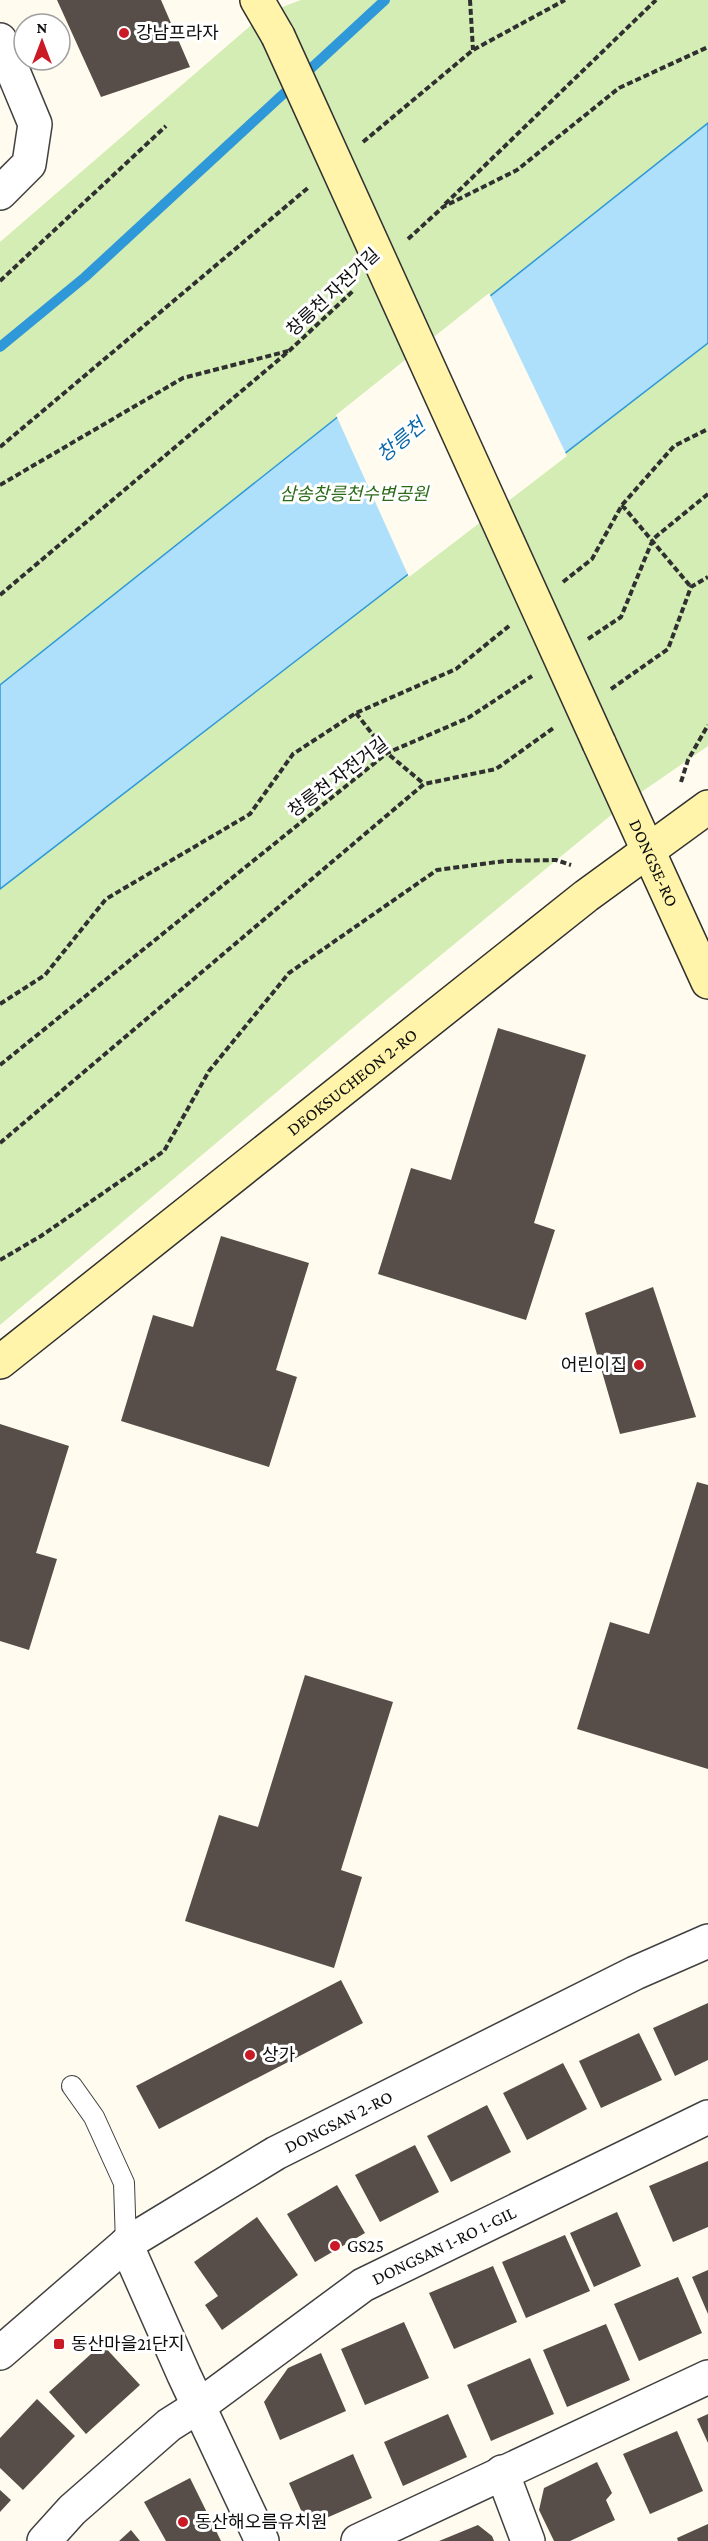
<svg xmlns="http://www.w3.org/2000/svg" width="708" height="2541" viewBox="0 0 708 2541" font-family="'Crimson Pro','Noto Sans KR',serif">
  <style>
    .green { fill: #d3edb4 }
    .water { fill: #aee0fb; stroke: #2f98d8; stroke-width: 1.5 }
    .pier { fill: #fffbee }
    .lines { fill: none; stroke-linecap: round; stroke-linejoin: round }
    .stream { stroke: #2f98d8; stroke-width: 10 }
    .building { fill: #574e49 }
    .lane-casing { stroke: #414141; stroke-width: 22 }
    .street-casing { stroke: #414141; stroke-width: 36 }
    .secondary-casing { stroke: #303030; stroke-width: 36 }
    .path { stroke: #303030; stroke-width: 4; stroke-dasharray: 6 3; stroke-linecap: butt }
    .lane { stroke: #fff; stroke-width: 20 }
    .street { stroke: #fff; stroke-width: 33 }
    .secondary { stroke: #fff4a9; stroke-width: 33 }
    .secondary-bridge-casing { stroke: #303030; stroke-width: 36; stroke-linecap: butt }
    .secondary-bridge { stroke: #fff4a9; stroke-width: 33 }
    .poi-dot { fill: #c91a26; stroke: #fff; stroke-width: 2 }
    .labels { text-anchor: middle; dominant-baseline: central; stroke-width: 6; stroke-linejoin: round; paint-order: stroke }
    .poi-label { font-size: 18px; fill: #0e0e0e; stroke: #fff; text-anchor: start }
    .street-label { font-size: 18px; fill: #0e0e0e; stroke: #fff }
    .park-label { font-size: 18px; font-style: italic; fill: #2b6b18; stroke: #fff }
    .water-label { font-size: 20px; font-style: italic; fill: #0c68aa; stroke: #fff }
  </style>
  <rect width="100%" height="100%" fill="#fffbee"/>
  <path class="green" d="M301,0H708V746L627,802L367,1016L0,1325V242L264,14Z"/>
  <path class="water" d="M708,123V343L0,889V685Z"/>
  <path class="pier" d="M489,293L567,456L409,577L336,415Z"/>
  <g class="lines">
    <path class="stream" d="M0,347L85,277L385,0"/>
  </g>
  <path class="building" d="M57,0H161L190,67L101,97Z
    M498,1028L586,1055L534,1223L555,1230L526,1320L378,1274L411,1168L451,1180Z
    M221,1236L309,1263L276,1370L297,1377L269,1467L121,1421L153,1315L193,1327Z
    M653,1287L696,1417L620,1434L585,1313Z
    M0,1424L69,1446L36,1553L57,1559L29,1650L0,1641Z
    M697,1482L708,1485V1769L577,1729L610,1622L649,1634Z
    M305,1675L393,1702L341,1870L362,1877L334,1968L185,1921L219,1815L258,1827Z
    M341,1980L363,2023L159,2129L136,2086Z
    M708,2003V2060L675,2076L653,2028Z
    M639,2033L662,2080L601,2108L579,2061Z
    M563,2063L587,2109L527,2140L503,2093Z
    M487,2105L511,2152L451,2182L427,2136Z
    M415,2145L439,2192L380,2222L355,2175Z
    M708,2161V2227L673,2242L649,2186Z
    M337,2185L365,2233L315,2262L287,2214Z
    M617,2212L641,2266L594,2287L570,2233Z
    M257,2217L298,2275L222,2330L205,2305L218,2296L194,2262Z
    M565,2235L590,2291L526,2318L502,2262Z
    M493,2266L517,2322L454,2349L429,2293Z
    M708,2270V2314L692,2277Z
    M678,2277L702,2333L639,2361L614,2304Z
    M404,2322L429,2378L365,2405L341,2349Z
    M606,2324L630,2380L567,2407L543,2350Z
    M102,2344L140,2385L86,2434L49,2392Z
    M321,2353L346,2411L280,2440L264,2402L288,2368Z
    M530,2358L554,2414L491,2441L467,2385Z
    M37,2399L75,2436L23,2490L0,2468V2438Z
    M448,2414L467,2457L403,2486L384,2442Z
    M708,2414V2443L697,2419Z
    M677,2431L703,2491L650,2514L623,2454Z
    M353,2454L372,2498L308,2526L289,2483Z
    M597,2462L612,2493L606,2500L615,2520L570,2541H554L539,2510L544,2488Z
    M190,2478L221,2541H166L144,2502Z
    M0,2490L11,2500L0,2512Z
    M708,2524V2541H678L677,2538Z
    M478,2525L492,2536L494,2541H439Z
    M131,2530L140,2541H119Z"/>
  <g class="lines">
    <defs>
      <path id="lane" d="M72,2086L94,2117L124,2183L126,2244"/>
      <g id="street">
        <path d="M0,40L35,124L29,164L0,193"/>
        <path d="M126,2244L184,2375L262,2541"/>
        <path id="s1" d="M0,2353L126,2244L276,2153L635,1973L708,1941"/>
        <path d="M502,2472L528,2541"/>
        <path id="s2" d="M44,2541L72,2510L169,2425L199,2406L363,2285L708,2117"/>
        <path d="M358,2541L708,2377"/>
      </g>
      <g id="secondary">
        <path d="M257,0L278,36"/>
        <path id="s3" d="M599,743L708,982"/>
        <path id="s4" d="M0,1362L586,896L708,807"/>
      </g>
    </defs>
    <use href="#lane" class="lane-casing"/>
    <use href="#street" class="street-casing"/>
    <use href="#secondary" class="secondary-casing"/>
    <path class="path" d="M470,0L473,50
      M363,142L473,50L565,0
      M445,204L656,0
      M408,239L443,207L517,170L619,88L708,47
      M0,281L166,126
      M0,447L309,187
      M0,485L183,378L288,351
      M622,505L691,587
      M563,582L592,559L622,505L674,446L708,429
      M0,595L289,351L354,290
      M588,639L621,617L653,539L708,494
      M611,689L668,649L691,587L708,577
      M356,713L387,753L424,784
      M681,782L688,760L708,725
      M0,1004L45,975L106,899L250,814L293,754L356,713L456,669L509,626
      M0,1065L387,753L468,718L532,676
      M0,1143L424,784L496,769L555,727
      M0,1260L41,1236L164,1151L209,1071L289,973L437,870L505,861L556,860L571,865"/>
    <use href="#lane" class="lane"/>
    <use href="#street" class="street"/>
    <use href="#secondary" class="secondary"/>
    <defs>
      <path id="secondary-bridge" d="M278,36L599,743"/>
    </defs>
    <use href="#secondary-bridge" class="secondary-bridge-casing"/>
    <use href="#secondary-bridge" class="secondary-bridge"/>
  </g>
  <g class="poi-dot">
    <circle cx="124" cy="33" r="6"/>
    <circle cx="639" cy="1365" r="6"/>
    <circle cx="250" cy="2055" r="6"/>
    <circle cx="335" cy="2246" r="6"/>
    <rect x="53" y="2338" width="12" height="12" rx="3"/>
    <circle cx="183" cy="2522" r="6"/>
  </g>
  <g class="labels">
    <g class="poi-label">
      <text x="136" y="33">강남프라자</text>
      <text x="627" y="1365" text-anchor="end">어린이집</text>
      <text x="262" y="2055">상가</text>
      <text x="347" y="2246">GS25</text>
      <text x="71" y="2344">동산마을21단지</text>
      <text x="195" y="2522">동산해오름유치원</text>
    </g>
    <g class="street-label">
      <text transform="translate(333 292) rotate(-43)">창릉천 자전거길</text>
      <text transform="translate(338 777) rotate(-37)">창릉천 자전거길</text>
      <text stroke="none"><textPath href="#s3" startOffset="132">DONGSE-RO</textPath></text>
      <text stroke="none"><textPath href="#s4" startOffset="450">DEOKSUCHEON 2-RO</textPath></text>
      <text stroke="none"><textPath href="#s1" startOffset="412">DONGSAN 2-RO</textPath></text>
      <text stroke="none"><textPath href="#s2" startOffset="500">DONGSAN 1-RO 1-GIL</textPath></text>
    </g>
    <g class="park-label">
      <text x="354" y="494">삼송창릉천수변공원</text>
    </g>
    <g class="water-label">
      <text transform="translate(401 440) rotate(-40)">창릉천</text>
    </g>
  </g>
  <g transform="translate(42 42)"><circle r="28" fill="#ffffff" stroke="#9f9f9f" stroke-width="1.5"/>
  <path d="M0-4.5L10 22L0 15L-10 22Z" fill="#c91a26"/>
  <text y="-9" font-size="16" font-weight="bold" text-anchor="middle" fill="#0e0e0e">N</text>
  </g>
</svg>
